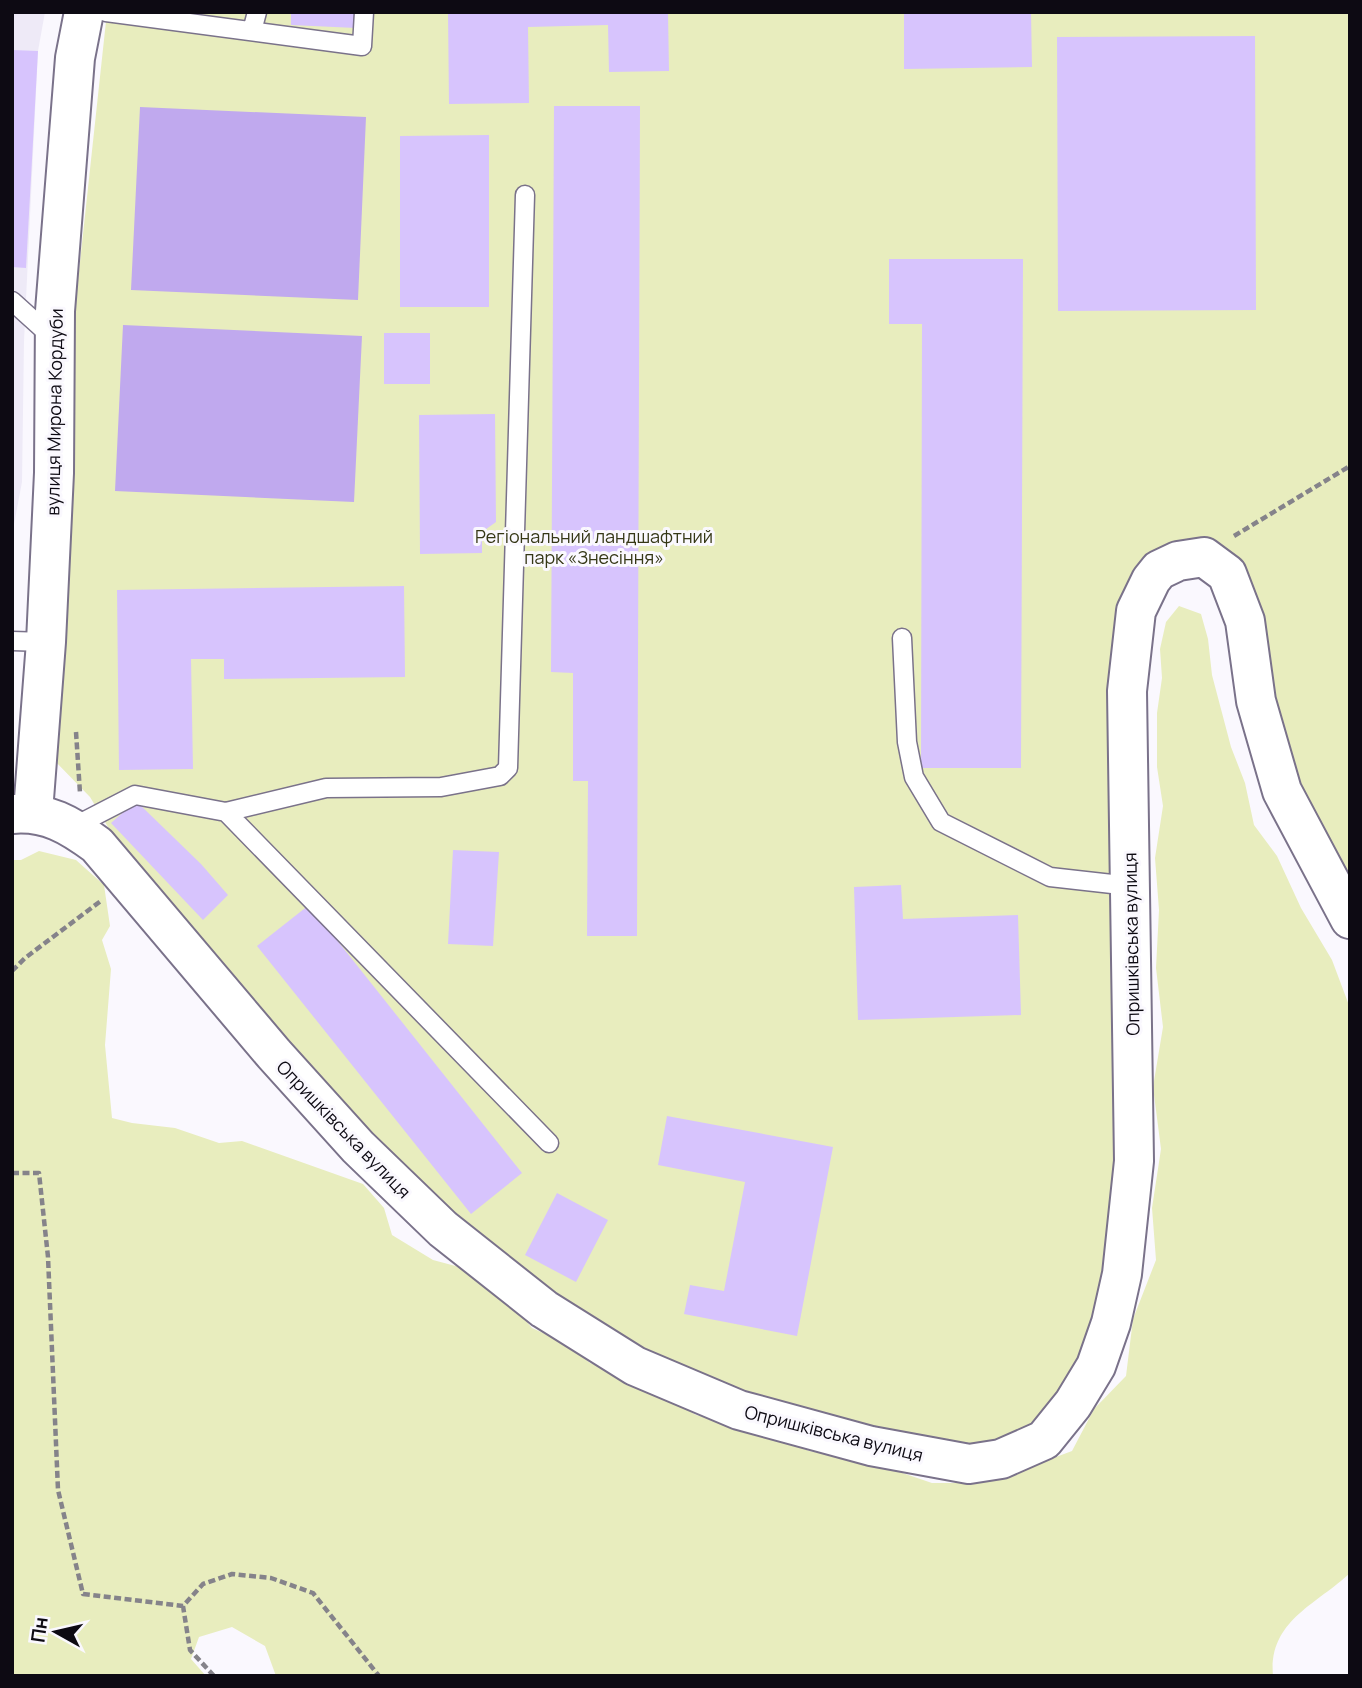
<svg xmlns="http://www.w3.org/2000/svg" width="1362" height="1688" viewBox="0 0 1362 1688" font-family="Manrope,sans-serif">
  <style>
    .built { fill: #eeeaf7 }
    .green { fill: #e8edbe }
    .water { fill: #c0a9ee }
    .building { fill: #d7c4fd }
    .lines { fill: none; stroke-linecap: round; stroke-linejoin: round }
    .lane-casing { stroke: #7a728a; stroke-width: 21 }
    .secondary-casing { stroke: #7a728a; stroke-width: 42 }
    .path { stroke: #85838a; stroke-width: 4.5; stroke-dasharray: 7 3.5; stroke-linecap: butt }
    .lane { stroke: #fff; stroke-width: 18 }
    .secondary { stroke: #fff; stroke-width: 38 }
    .labels { text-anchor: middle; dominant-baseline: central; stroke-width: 6; stroke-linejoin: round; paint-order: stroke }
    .street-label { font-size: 18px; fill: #0d0a13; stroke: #faf8fe }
    .park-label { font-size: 18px; fill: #353716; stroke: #faf8fe }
  </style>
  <rect width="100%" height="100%" fill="#faf8fe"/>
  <path class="built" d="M12,12H45L38,51L24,341L22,482L12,535Z"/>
  <path class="green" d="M107,12H1350V891L1284,761L1253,588L1226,555L1149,564L1124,1171L1087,1367L1018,1444L953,1453L679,1376L528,1288L367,1132L230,975L108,827L90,797L52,758L68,373Z
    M1179,606L1201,614L1208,639L1212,675L1231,747L1245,783L1254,825L1277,856L1301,908L1332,960L1350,1008V1573C1316,1605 1268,1621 1273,1676H276L265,1646L232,1627L199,1637L191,1659L206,1676H12V860H21L39,851L76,860L104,885L110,926L102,940L111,969L105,1045L112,1118L132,1123L175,1128L219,1143L242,1141L363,1184L384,1208L392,1235L433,1260L478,1272L511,1303L532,1328L565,1343L590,1363L643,1383L696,1415L760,1430L809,1451L870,1462L932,1483H973L1005,1476L1072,1451L1094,1409L1126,1376L1133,1319L1156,1260L1152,1208L1161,1149L1153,1087L1163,1027L1156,968L1159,910L1155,858L1163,806L1157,767V713L1162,678L1160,649L1166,622Z"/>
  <path class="water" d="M140,107L366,117L358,300L131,290Z
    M123,325L362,336L354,502L115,491Z"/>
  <path class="building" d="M291,12H356V28L291,25Z
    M448,12H668L669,71L609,72L608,25L528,27L529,103L449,104Z
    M904,12H1031L1032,67L904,69Z
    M1255,36L1256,310L1058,311L1057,37Z
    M12,50L38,51L26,268L12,267Z
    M554,106H640L637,936H587L588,781H573V673L551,672Z
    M489,135V307H400V136Z
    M889,259H1023L1021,768H921L922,324H889Z
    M384,333H430V384H384Z
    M495,414L496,522L482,532V553L420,554L419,415Z
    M404,586L405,677L224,679V659H191L193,769L119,770L117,590Z
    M136,801L201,864L228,895L203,920L111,823Z
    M453,850L499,852L493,946L448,944Z
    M901,885L903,919L1018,915L1021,1015L858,1020L854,887Z
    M309,905L522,1173L471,1214L257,946Z
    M667,1116L833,1147L797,1336L684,1314L690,1285L724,1291L745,1182L658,1165Z
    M557,1193L608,1220L576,1282L525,1255Z"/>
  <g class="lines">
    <defs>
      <path id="lane" d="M106,12L362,46L364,12
        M252,31L257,12
        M12,301L53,338
        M902,638L907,742L914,777L941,822L1050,877L1130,886
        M12,641L46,642
        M226,812L549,1143
        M73,827L135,795L226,812L326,788L441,787L500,776L508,768L525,195"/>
      <path id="secondary" d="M33,812L46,642L54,473L55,311L75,58L84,12
        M12,814C47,811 70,825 97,845L274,1054L358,1147L443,1229L544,1309L635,1366L739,1410L871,1446L969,1464L1001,1459L1044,1440L1073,1404L1096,1366L1111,1323L1122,1274L1134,1161L1127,691L1136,611L1151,580L1159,570L1178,561L1204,557L1227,574L1245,621L1256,701L1282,791L1350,919"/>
    </defs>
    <use href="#lane" class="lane-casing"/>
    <use href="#secondary" class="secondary-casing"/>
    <path class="path" d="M1234,536L1350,466
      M76,732L80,793
      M12,971L25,958L102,900
      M12,1173H39L48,1257L58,1490L83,1594L183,1606
      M214,1676L190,1650L183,1606L203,1584L232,1574L271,1578L313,1593L379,1676"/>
    <use href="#lane" class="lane"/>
    <use href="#secondary" class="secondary"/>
  </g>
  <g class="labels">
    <g class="street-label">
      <text transform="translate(54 412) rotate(-89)">вулиця Мирона Кордуби</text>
      <text transform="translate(1131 944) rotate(-91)">Опришківська вулиця</text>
      <text transform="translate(344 1129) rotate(46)">Опришківська вулиця</text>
      <text transform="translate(834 1433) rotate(14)">Опришківська вулиця</text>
    </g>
    <g class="park-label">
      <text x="594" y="536">Регіональний ландшафтний<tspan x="594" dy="21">парк «Знесіння»</tspan></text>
    </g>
  </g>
  <rect width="1362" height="1688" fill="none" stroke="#0d0a13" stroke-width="28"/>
  <g transform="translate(56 1632) rotate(278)" stroke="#faf8fe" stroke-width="5" paint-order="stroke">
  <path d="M0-5L12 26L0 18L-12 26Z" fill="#0d0a13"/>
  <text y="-10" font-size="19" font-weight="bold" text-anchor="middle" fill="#0d0a13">Пн</text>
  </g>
</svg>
